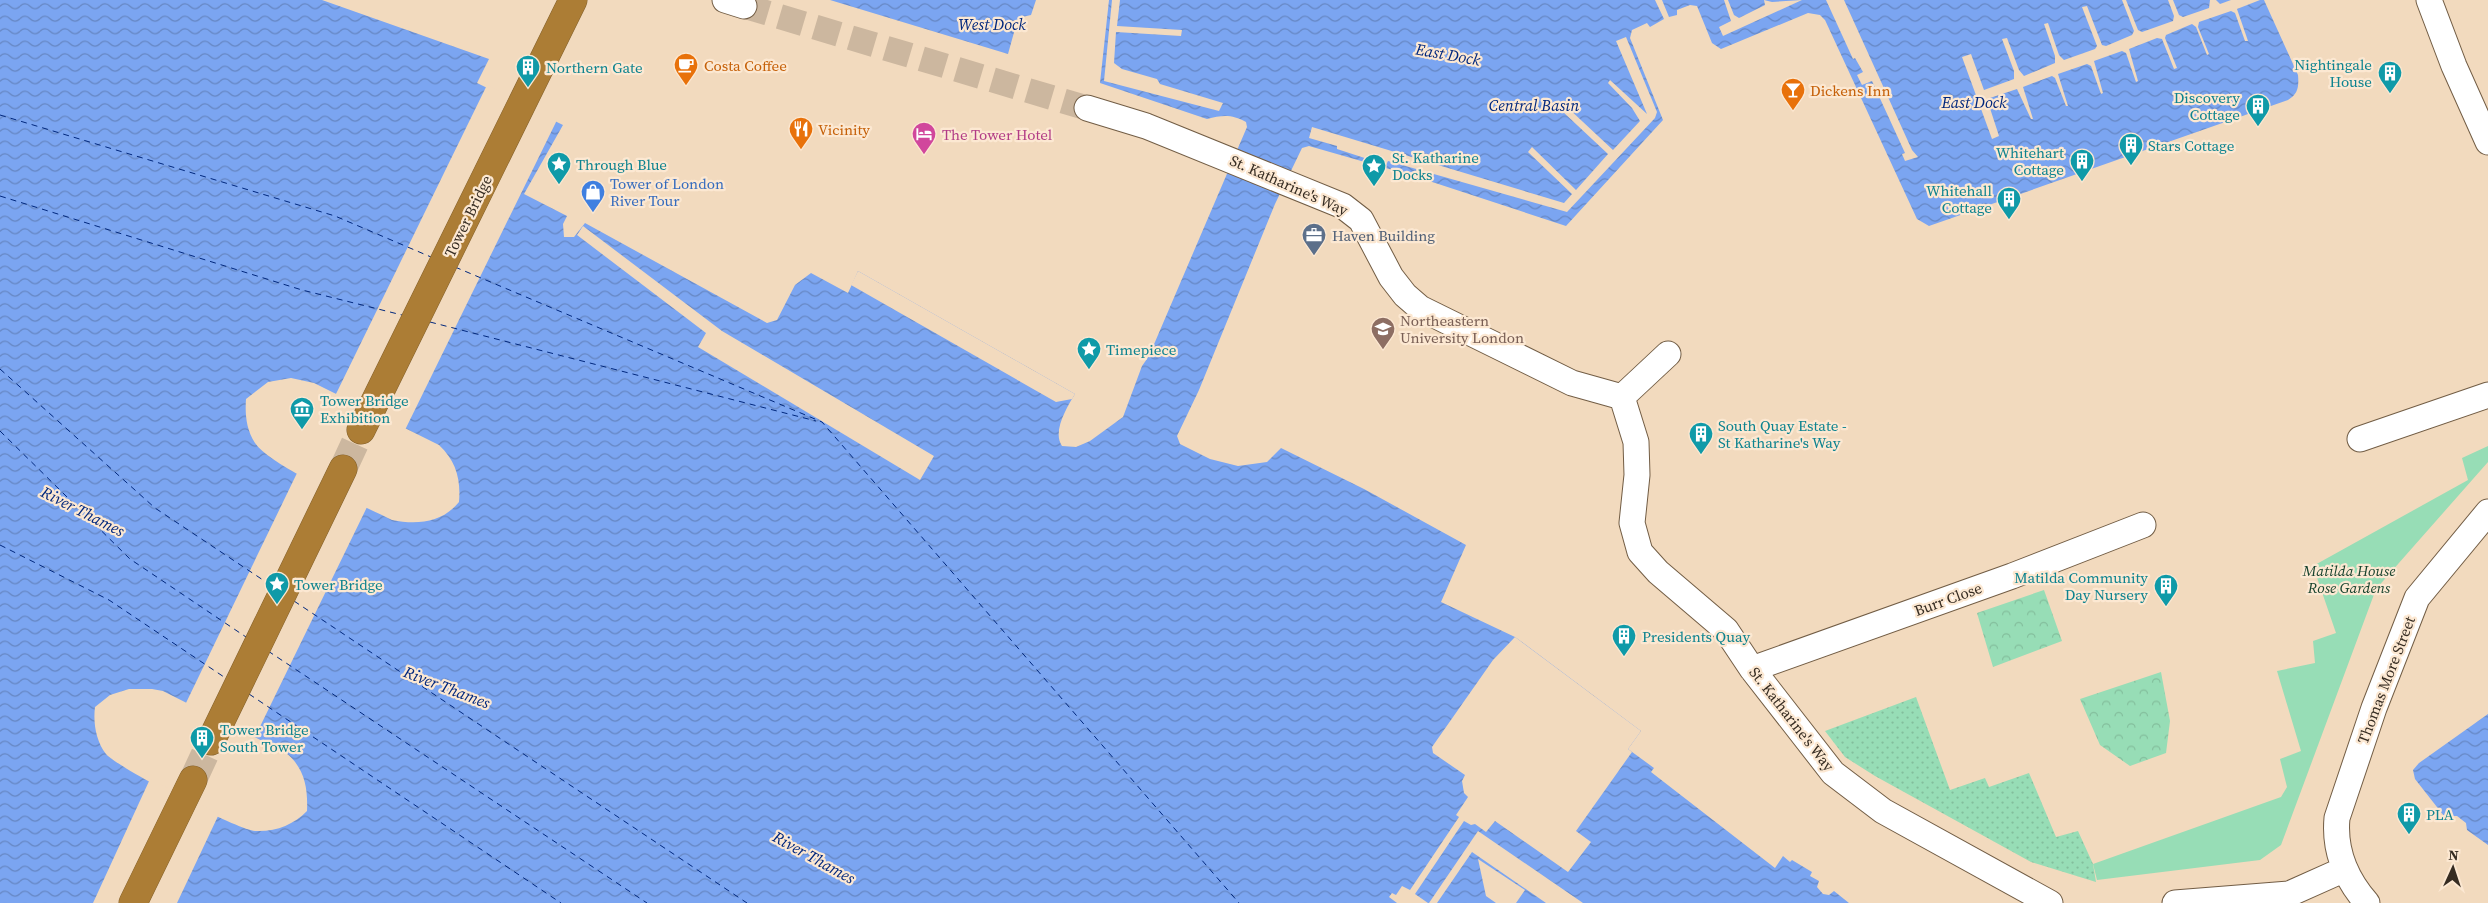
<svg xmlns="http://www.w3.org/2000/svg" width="2488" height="903" viewBox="0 0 2488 903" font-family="'Source Serif 4',serif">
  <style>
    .grass { fill: url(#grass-dots) }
    .park { fill: url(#park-crowns) }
    .garden { fill: #97ddb6 }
    .water { fill: url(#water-waves); fill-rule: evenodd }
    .pier { fill: #f2dabe }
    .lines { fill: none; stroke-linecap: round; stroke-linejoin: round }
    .ferry { stroke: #00277d; stroke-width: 1; stroke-dasharray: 6 5; stroke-linecap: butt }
    .street-tunnel { stroke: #ccb79f; stroke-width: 25; stroke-dasharray: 25 12; stroke-linecap: butt }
    .highway-tunnel { stroke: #ccb79f; stroke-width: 28; stroke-dasharray: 28 14; stroke-linecap: butt }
    .street-casing { stroke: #725d45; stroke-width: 27 }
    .highway-casing { stroke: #83612e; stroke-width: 29 }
    .street { stroke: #fff; stroke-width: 25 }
    .highway { stroke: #ac7d35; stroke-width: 28 }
    .labels { text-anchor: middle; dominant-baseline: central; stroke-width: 4.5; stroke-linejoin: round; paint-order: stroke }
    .culture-label { font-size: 15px; fill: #0d838f; stroke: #fce8d2; text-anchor: start }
    .food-label { font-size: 15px; fill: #c56008; stroke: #fce8d2; text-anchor: start }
    .hotel-label { font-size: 15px; fill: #b23c85; stroke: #fce8d2; text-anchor: start }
    .shop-label { font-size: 15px; fill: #366cbe; stroke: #fce8d2; text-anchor: start }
    .street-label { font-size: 15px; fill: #362c22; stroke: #fce8d2 }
    .service-label { font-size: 15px; fill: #4e5e75; stroke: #fce8d2; text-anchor: start }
    .education-label { font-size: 15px; fill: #785e54; stroke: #fce8d2; text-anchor: start }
    .park-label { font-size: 15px; font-style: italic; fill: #17422d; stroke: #fce8d2 }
    .water-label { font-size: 16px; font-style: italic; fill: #00277d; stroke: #fce8d2 }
  </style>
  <defs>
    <pattern id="grass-dots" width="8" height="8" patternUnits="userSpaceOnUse" patternTransform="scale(1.25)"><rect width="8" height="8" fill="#97ddb6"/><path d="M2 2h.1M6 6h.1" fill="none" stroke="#83be9c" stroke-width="1.8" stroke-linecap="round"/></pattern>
    <pattern id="park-crowns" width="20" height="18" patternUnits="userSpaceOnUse" patternTransform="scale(1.25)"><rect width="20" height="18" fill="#97ddb6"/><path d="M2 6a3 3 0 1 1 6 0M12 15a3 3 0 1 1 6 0" fill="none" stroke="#83be9c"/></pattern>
    <pattern id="water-waves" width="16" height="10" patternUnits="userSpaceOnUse" patternTransform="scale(1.25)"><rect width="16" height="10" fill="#7ba5f1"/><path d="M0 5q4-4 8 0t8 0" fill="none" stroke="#6687c3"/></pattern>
  </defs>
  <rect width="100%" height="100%" fill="#f2dabe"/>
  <path class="grass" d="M1916,697L1950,790L1985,778L1989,787L2029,773L2056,837L2078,831L2093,864L2096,882L2031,862L1875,776L1845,757L1825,731Z"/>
  <path class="park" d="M2044,590L2062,641L1993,667L1977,613Z
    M2161,672L2170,721L2166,753L2130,766L2100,745L2080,699Z"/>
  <path class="garden" d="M2488,446V462L2376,589L2281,845L2260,860L2097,880L2093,864L2281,797L2287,787L2280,759L2301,751L2277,671L2315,663L2313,641L2336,633L2313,566L2468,480L2462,458Z"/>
  <path class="water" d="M0,0H322L489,59L477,83L563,125L524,194L567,216L563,224L564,237H574L585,223L767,323L777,320L795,285L811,273L848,293L858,271L1075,394C1067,407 1052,432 1062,446L1076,447L1090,441L1123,417L1142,366L1149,356L1247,127L1246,122C1232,114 1222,115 1207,119L1100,83L1109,0H1655L1664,19L1650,27L1647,23L1632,30L1630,38L1663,120L1566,226L1417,177L1309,146L1302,148L1275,204L1199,390L1177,436L1180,444L1210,459L1238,466L1267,462L1281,448L1364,489L1466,545L1441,602L1515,637L1526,645L1641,731L1628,749L1654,768L1651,772L1775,868L1783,856L1790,862L1792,860L1812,872L1810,876L1819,881L1817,887L1823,894L1829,895L1834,891L1849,903H0ZM291,378L314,383L439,445C456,461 461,479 459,502C442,523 417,525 392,520C361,504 272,468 255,443C246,429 245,414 246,399L268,382ZM129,689H152L163,691L286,753C305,768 308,789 307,811C293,825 276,832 255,831C238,830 118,768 106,754C96,741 93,723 95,707L110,695Z
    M830,0H1036L1031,15L1018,18L1008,54Z
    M1662,0H2264L2298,75C2299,87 2298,94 2288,100L1929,226L1917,219L1825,20L1820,15L1808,13L1721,49L1712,43L1697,6L1690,5L1677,10V15L1669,17Z
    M2488,714V845L2467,830L2466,823L2457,816H2444L2415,779L2413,770L2419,763Z"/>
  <path class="pier" d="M1112,0H1120L1117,26L1182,30L1181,36L1116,32L1114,63L1122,69L1157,79L1160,84L1223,103L1219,111L1104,81Z
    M1724,0H1728L1734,15L1739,18L1765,5L1764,0L1772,2L1802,0L1723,36L1719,27L1731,21Z
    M1826,0H1844L1912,150L1918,157L1905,161L1902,154L1905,153L1872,81L1862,85L1857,75L1863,72L1855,58L1853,59Z
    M2122,0H2126L2138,30L2142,32L2173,21L2174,16L2168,0H2173L2179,15L2183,17L2209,8L2210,0H2216L2220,4L2231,0H2260L2237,9L2248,41H2245L2235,13L2231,11L2199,22L2198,27L2209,54L2207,55L2196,27L2192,24L2166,35L2165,38L2177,68L2174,69L2162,39L2157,38L2129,49L2138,81L2136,82L2126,53L2122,51L2094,61L2103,93L2101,94L2091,66L2087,64L2058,74L2068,106H2066L2055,78L2052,76L2023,87L2033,119H2031L2017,89L1987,99L1999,136L1992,139L1962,57L1971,54L1984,90L2014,79V71L2002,39L2007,38L2019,70L2024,76L2055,63V56L2044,24L2048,23L2059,55L2064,60L2095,49L2097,46L2082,7L2087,6L2102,45L2106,46L2132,35L2134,31Z
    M1626,37L1657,112L1655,118L1567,212L1388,161L1386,165L1337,149V146L1309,138L1312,127L1564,203L1572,194L1528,152L1532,147L1576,190L1608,154L1562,111L1567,107L1613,150L1640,121L1632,108L1608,83L1610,80L1647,114L1616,41Z
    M487,85L557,120L405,430L335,396Z
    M583,226L722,331L934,456L920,480L698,347L706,333L577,235Z
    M858,271L1075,394L1072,399L1056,402L851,285Z
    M298,471L368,505L254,739L185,705Z
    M1515,637L1641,731L1628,749L1632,752L1576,831L1591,842L1568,872L1495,821L1486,832L1475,824L1471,825L1464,821L1415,894L1428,903H1397L1389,897L1392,893L1396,895L1402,886L1410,890L1459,817L1456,815L1468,797L1464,793L1462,781L1465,775L1433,753L1432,747L1493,660Z
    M150,779L219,814L177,903H93Z
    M1478,831L1583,903H1546L1472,852L1437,903H1429Z
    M1478,859L1525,890L1516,903H1496L1486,896Z"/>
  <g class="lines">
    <path class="ferry" d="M0,115L335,216L431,257
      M0,196L302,290L402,315
      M455,267L822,422L1239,903
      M430,322L816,421
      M0,369L155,508L272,586
      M0,431L130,559L246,637
      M0,545L109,600L227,679
      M294,601L747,903
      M268,651L647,903
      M249,694L561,903"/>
    <path class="street-tunnel" d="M744,6L1087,108"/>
    <path class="highway-tunnel" d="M343,469L361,430
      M193,780L211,741"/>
    <defs>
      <path id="street" d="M725,0L744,6
        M2429,0L2454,66L2488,142
        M1087,108L1146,126L1343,206L1361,220L1391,277L1405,295L1420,308L1572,383L1622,397
        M1622,397L1636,442L1637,475L1632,523L1640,552L1658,572L1726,630L1752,669L1833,773L1883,811L2050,903
        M1622,397L1668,354
        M2360,439L2488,395
        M1752,669L2012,576L2143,525
        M2175,903L2289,894L2345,869
        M2367,903C2346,879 2334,850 2337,818L2374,708L2417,598L2488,512"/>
      <path id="highway" d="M361,430L573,0
        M211,741L343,469
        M133,903L193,780"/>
    </defs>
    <use href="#street" class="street-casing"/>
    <use href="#highway" class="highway-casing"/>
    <use href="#street" class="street"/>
    <use href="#highway" class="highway"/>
  </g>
  <defs>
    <symbol id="cafe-pin" viewBox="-11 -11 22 30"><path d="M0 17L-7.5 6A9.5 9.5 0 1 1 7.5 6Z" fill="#e8710a" stroke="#fce8d2"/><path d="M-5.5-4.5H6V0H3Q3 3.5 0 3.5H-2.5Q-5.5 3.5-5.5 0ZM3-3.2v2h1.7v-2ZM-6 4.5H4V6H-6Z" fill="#fff"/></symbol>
    <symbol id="building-pin" viewBox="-11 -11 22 30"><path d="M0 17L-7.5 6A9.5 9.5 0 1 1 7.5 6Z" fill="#0f9aa8" stroke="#fce8d2"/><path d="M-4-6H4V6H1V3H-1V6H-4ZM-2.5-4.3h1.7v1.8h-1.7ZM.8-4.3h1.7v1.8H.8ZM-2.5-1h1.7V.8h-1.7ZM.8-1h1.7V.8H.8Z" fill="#fff"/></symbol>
    <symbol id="bar-pin" viewBox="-11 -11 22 30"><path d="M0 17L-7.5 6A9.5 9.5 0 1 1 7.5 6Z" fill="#e8710a" stroke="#fce8d2"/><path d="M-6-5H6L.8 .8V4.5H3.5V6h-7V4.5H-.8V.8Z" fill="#fff"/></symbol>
    <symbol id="restaurant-pin" viewBox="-11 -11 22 30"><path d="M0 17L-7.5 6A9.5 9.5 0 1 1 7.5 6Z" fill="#e8710a" stroke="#fce8d2"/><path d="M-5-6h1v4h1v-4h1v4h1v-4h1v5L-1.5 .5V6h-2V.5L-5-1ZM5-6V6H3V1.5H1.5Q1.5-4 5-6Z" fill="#fff"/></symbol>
    <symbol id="hotel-pin" viewBox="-11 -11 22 30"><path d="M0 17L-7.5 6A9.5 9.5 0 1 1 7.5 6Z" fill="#d1479c" stroke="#fce8d2"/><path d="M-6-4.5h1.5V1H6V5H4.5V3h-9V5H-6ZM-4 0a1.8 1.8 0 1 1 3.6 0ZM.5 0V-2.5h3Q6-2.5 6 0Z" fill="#fff"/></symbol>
    <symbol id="sight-pin" viewBox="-11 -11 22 30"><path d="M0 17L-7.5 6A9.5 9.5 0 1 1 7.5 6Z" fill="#0f9aa8" stroke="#fce8d2"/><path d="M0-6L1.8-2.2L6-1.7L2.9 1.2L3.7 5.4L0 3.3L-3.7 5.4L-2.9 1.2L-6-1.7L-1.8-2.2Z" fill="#fff"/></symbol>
    <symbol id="shop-pin" viewBox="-11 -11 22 30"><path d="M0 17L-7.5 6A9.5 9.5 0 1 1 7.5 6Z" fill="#3f7fe0" stroke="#fce8d2"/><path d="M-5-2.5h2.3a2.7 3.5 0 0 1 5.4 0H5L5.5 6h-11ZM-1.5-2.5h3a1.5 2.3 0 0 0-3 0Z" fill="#fff"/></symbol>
    <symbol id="office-pin" viewBox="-11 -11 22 30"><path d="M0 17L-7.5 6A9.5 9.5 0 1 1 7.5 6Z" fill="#5c6f8a" stroke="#fce8d2"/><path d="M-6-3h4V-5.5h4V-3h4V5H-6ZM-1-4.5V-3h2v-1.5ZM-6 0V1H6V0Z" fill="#fff"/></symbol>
    <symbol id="university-pin" viewBox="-11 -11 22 30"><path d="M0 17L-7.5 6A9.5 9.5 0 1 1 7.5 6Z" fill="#8d6e63" stroke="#fce8d2"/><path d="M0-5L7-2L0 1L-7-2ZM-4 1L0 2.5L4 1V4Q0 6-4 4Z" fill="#fff"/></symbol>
    <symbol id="museum-pin" viewBox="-11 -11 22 30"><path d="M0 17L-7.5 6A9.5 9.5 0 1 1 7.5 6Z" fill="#0f9aa8" stroke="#fce8d2"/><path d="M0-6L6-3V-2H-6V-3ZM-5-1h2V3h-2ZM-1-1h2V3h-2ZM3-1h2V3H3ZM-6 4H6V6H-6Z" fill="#fff"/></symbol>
  </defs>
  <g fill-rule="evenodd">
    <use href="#cafe-pin" x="672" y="51" width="28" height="38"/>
    <use href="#building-pin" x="514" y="53" width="28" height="38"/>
    <use href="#building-pin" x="2376" y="59" width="28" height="38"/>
    <use href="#bar-pin" x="1779" y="76" width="28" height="38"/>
    <use href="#building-pin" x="2244" y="92" width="28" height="38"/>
    <use href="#restaurant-pin" x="787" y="115" width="28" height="38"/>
    <use href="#hotel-pin" x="910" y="120" width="28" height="38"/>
    <use href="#building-pin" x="2117" y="131" width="28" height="38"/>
    <use href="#building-pin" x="2068" y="147" width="28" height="38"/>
    <use href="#sight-pin" x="545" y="150" width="28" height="38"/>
    <use href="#sight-pin" x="1360" y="152" width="28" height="38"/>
    <use href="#shop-pin" x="579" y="178" width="28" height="38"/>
    <use href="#building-pin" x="1995" y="185" width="28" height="38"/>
    <use href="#office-pin" x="1300" y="221" width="28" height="38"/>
    <use href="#university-pin" x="1369" y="315" width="28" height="38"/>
    <use href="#sight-pin" x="1075" y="335" width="28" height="38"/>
    <use href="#museum-pin" x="288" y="395" width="28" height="38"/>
    <use href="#building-pin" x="1687" y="420" width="28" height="38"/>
    <use href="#sight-pin" x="263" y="570" width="28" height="38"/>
    <use href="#building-pin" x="2152" y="572" width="28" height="38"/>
    <use href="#building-pin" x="1610" y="622" width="28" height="38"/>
    <use href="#building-pin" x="188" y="724" width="28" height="38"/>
    <use href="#building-pin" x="2395" y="800" width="28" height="38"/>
  </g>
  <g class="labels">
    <g class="culture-label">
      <text x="2372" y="64" text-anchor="end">Nightingale<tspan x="2372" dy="17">House</tspan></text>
      <text x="546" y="67">Northern Gate</text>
      <text x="2240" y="97" text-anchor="end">Discovery<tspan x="2240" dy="17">Cottage</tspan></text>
      <text x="2148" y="145">Stars Cottage</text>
      <text x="2064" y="152" text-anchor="end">Whitehart<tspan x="2064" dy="17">Cottage</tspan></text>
      <text x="1392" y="157">St. Katharine<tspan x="1392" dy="17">Docks</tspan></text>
      <text x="576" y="164">Through Blue</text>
      <text x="1992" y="190" text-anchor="end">Whitehall<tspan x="1992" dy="17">Cottage</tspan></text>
      <text x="1106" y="349">Timepiece</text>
      <text x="320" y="400">Tower Bridge<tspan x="320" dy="17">Exhibition</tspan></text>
      <text x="1718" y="425">South Quay Estate -<tspan x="1718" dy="17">St Katharine's Way</tspan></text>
      <text x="2148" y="577" text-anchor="end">Matilda Community<tspan x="2148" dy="17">Day Nursery</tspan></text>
      <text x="294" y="584">Tower Bridge</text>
      <text x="1642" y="636">Presidents Quay</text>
      <text x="220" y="729">Tower Bridge<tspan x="220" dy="17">South Tower</tspan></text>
      <text x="2426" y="814">PLA</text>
    </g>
    <g class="food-label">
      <text x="704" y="65">Costa Coffee</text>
      <text x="1810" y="90">Dickens Inn</text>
      <text x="818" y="129">Vicinity</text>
    </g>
    <g class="hotel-label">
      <text x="942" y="134">The Tower Hotel</text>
    </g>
    <g class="shop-label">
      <text x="610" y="183">Tower of London<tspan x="610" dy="17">River Tour</tspan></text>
    </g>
    <g class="street-label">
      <text transform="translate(1289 185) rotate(24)">St. Katharine's Way</text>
      <text transform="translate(468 216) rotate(-64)">Tower Bridge</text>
      <text transform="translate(1948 599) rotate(-20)">Burr Close</text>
      <text transform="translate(2386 680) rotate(-69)">Thomas More Street</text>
      <text transform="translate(1792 719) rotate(52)">St. Katharine's Way</text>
    </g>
    <g class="service-label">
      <text x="1332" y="235">Haven Building</text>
    </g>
    <g class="education-label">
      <text x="1400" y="320">Northeastern<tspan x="1400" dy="17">University London</tspan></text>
    </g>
    <g class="park-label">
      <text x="2349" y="570">Matilda House<tspan x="2349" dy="17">Rose Gardens</tspan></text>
    </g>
    <g class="water-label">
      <text x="992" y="24">West Dock</text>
      <text transform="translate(1448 54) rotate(10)">East Dock</text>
      <text x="1974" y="102">East Dock</text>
      <text x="1534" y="105">Central Basin</text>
      <text transform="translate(83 511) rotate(27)">River Thames</text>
      <text transform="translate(447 687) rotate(21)">River Thames</text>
      <text transform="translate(814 857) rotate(29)">River Thames</text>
    </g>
  </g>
  <g transform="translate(2453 868) rotate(3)" stroke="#fce8d2" stroke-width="4" paint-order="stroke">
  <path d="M0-4L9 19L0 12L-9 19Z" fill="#362c22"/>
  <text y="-8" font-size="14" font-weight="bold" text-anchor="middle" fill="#362c22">N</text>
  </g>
</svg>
